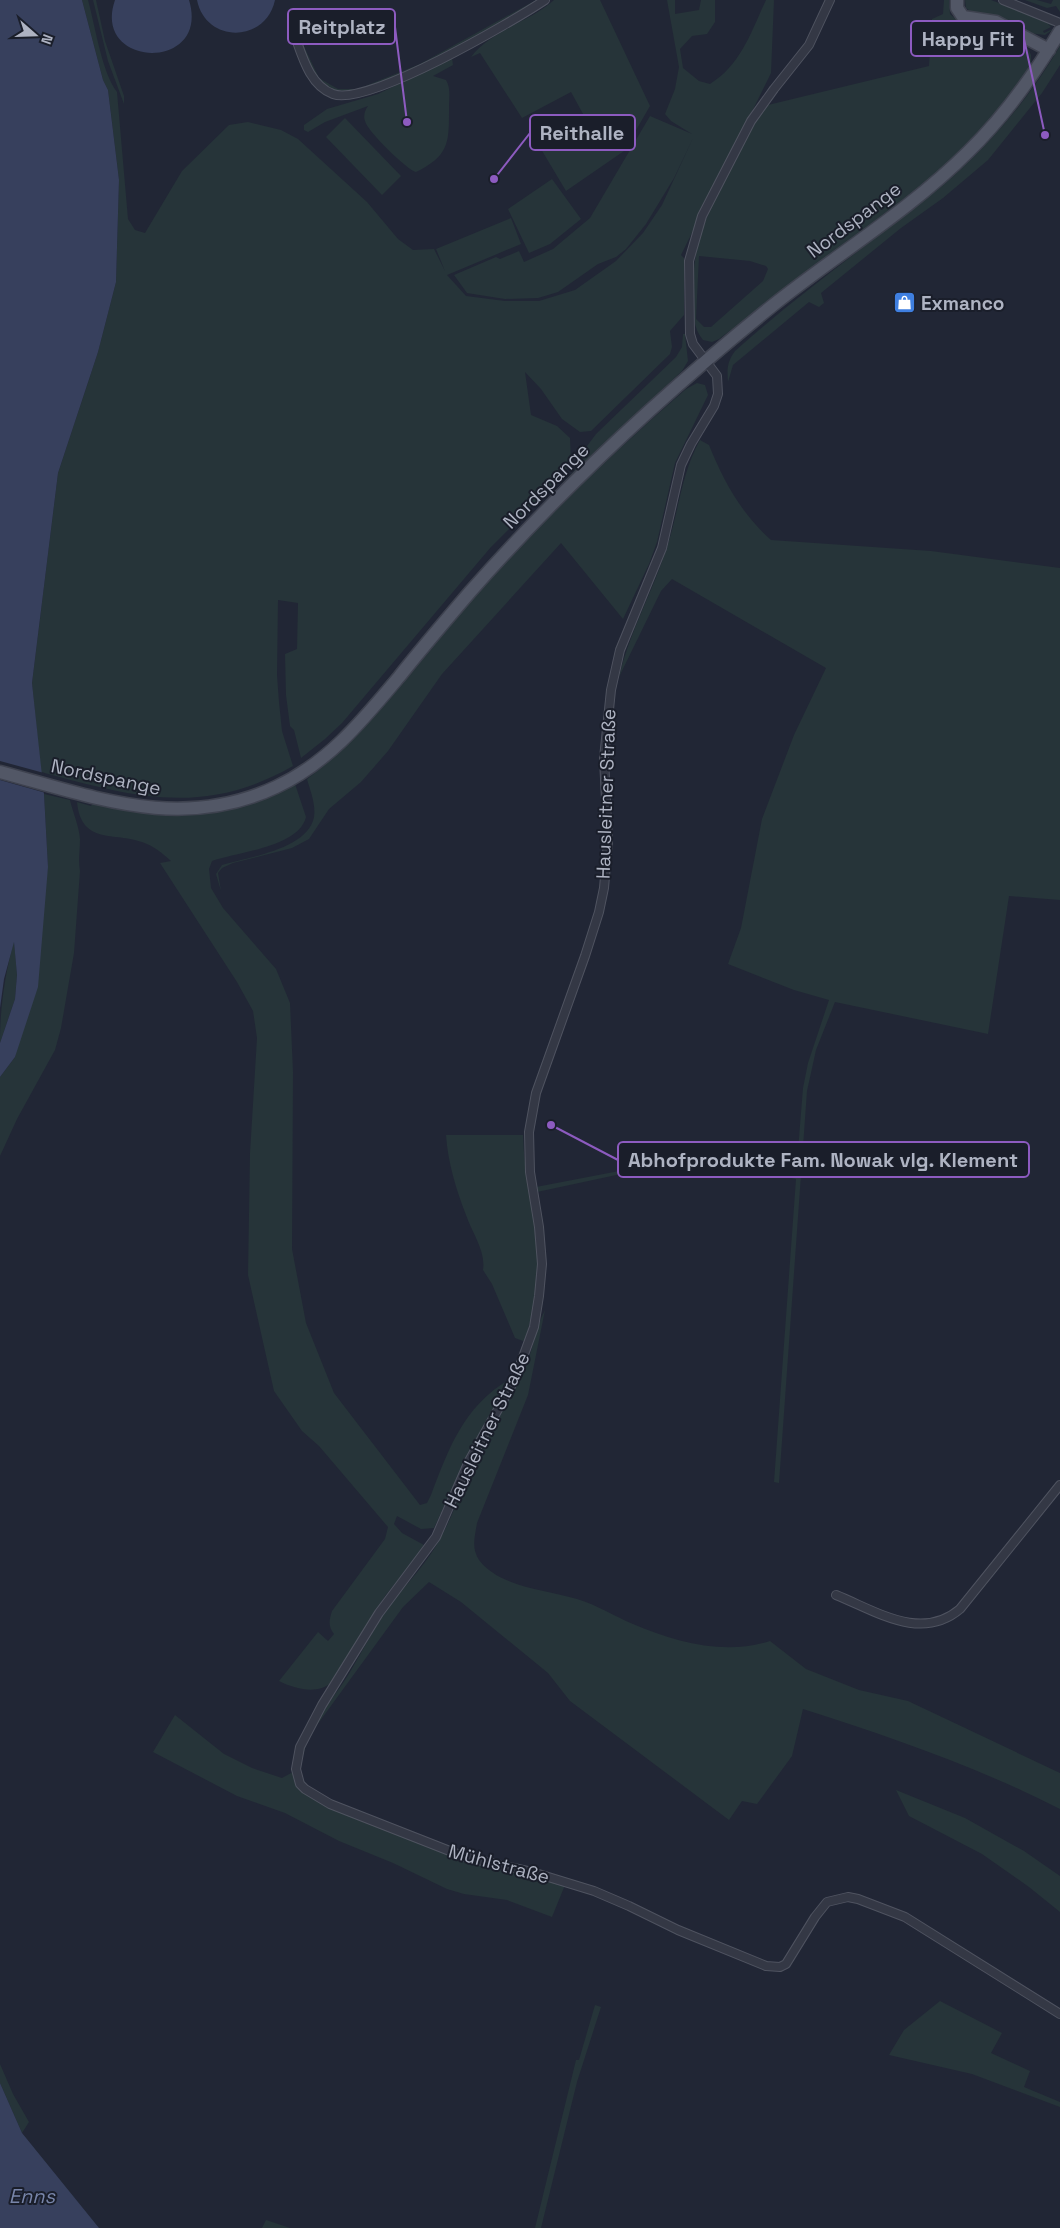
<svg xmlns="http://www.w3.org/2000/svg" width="1060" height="2228" viewBox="0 0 1060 2228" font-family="'Space Grotesk',sans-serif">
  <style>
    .green { fill: #263439; fill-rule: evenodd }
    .water { fill: #37405d }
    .pier { fill: #212635 }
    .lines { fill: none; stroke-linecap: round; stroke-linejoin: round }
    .minor-casing { stroke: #4f5360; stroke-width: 10 }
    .primary-casing { stroke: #3e424f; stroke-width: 15 }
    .minor { stroke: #343845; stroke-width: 8 }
    .primary { stroke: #525766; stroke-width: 12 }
    .labels { text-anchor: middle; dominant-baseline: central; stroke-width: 4; stroke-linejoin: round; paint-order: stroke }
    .street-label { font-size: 19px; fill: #aeb3c2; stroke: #1a1e2a }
    .poi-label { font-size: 19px; font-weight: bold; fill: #aeb3c2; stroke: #1a1e2a; text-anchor: start }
    .water-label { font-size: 20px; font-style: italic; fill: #7885a9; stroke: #1a1e2a }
    .leader { fill: none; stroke: #8d5bc0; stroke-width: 2 }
    .callout-dot { fill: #8d5bc0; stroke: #1a1e2a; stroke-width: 2 }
    .callout { fill: #1a1e2a; stroke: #8d5bc0; stroke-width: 2 }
    .callout-label { font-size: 20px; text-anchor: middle; font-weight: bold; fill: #aeb3c2 }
  </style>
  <rect width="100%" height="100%" fill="#212635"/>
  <path class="green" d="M82,0H88C95,25 102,73 117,92L128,219L135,230L145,233L182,171L229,125L248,122L281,130L298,139L367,202L398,239L413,250L434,249L445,271L436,249L511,218L521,244L447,275L466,296L505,301H539L575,290L616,261L643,233L662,205L694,136L674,178L646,224L626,249L616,257L598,264L558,292L538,298L505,299L467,293L454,275L496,257L500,259L519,251L524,262L553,249L590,218L650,116L692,134L671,121L665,114L675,89L679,67L667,0H675V14L699,10L701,0H715V22L707,34L692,36L680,49L683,68L699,81L710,84C741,65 751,32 766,0H774L771,73L681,255L684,258V315L670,331L672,347L670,354L591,431L580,432L562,419L541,389L525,372L531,415L557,426L570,438L571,460L564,474L491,547L342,723L325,739L301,758L294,730L290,726L286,695L285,654L297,649L298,603L278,600L277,675L279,702L282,731L293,766C204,817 133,797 41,772L32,683L58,473L98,352L116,282L119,180L108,90L103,80Z
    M93,0H96L105,41L124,96V104L108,61Z
    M536,0H539C505,22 367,104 332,89C312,80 307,57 300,38L319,78L338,89H358L420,64Z
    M554,0H600L650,106L624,151L566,191L541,149L588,123L571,92L522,118L480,53L471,57C491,30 530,22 554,0Z
    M944,0H949L950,14L962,25H982L993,28L1008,33L1026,44L1031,55V62L1021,82L977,135L934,176L719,339L712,342L703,340C693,327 693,315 693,300C691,239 709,210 736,158C746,140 754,121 768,105L929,66L932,19L943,14ZM699,256L750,261L766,266L768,269L763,281L711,327H704L696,319Z
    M965,0H991L1054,24L1052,26L1048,24L1051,27L1043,31L1044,33L1055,28L1045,35L1029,33L973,13L966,8Z
    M1025,0H1037L1051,4L1053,0H1060V12L1056,6L1047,8Z
    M1060,46V65L1042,93L988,160L943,198L901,228L821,293L824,303L819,307L809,302L733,365L728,382C727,369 727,362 735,351C785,306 839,266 892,225C915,207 939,190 960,170C999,134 1033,92 1060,46Z
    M452,58L453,65L433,76L446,80C451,88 449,98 449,107C449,142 450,155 416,172C407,170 367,131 365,121C363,116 365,110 368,106L325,122L308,132L304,130V125L327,109L378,94Z
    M345,118L401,176L382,195L326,137Z
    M552,179L581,219L550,244L529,253L508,209Z
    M683,334H685L688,361L682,371L591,457L340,738L303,766V764L324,748L346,728L493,556L574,471L587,446L596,434L676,357L682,347Z
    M697,383L705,385L708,395L675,463L657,542L649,564L623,619L561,543L442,674L388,751L361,782L329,809L309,839L292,848L233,863L222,868L218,873L221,891L216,874L222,865C249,857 308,849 314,817C316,804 310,790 307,779C374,728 423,656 478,593C543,520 612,453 686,389Z
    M700,440L709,445C724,482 741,513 771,540L931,551L1060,568V900L1009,896L988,1034L835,1002L816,1050L807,1091L779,1483L774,1482L796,1179L741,1168L691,1163L635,1171L537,1192L536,1187L692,1157L744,1164L796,1175L803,1088L808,1063L829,1000L794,990L728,964L741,928L762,819L794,735L826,668L672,579L661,591L619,677C630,631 653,591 667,547C679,511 681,474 700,440Z
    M295,784L306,817C299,847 238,852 212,861L209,869L211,888L223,908L276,969L290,1003L293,1072L292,1249L306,1323L334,1393L420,1505L427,1503L431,1495C449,1448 463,1408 508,1380L465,1461L434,1528L421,1529L397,1516L394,1524L402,1533L424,1545L411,1564L385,1596L347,1658L345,1659C336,1695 307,1695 279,1681L318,1632L328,1641L334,1634C328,1626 329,1621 332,1611L385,1539L388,1527L319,1446L302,1431L274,1391L248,1275L250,1153L257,1038L253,1011L237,982L160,863L171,861C162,853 154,846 142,842C115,832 81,845 77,802L91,806L93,803C174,821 219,822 295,784Z
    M44,794L70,800C73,813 79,826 80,839C80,851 78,860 80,871L74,953L61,1028L55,1050L17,1119L0,1156V1077L15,1057L48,867Z
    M14,940L17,975L15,999L0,1043C0,1005 5,976 14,940Z
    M446,1135H523C524,1176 535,1216 538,1257C539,1284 533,1314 525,1340L523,1341L515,1338L492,1284L483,1270C486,1251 472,1233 466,1215C456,1189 448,1163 446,1135Z
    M545,1310L528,1395L477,1523C475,1536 471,1548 479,1560C499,1587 547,1590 577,1599C597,1605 614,1616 633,1624C676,1642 724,1656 770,1641L806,1669L859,1690L908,1701L1060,1773V1809C980,1768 888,1736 803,1709L792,1756L757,1804L742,1801L729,1820L570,1701L548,1673L461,1602L429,1582L403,1607L309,1736L300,1765L302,1777L309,1788C279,1755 333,1702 350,1672C363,1650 376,1625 391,1604C408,1582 428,1562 441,1537C456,1510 464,1480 478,1453C492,1425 511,1400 524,1371C533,1351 535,1329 545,1310Z
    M175,1715L224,1754L252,1768L282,1778L293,1772L296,1780L307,1794L493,1865L565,1885L552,1917L507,1900L464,1894L447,1889L393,1863L339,1841L285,1813L237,1796L153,1752Z
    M896,1790L965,1818L1024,1851L1060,1876V1912L1029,1887L982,1854L909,1816Z
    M940,2001L1002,2033L991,2053L1030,2071L1024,2087L1060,2102V2107L972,2074L889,2055L904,2030Z
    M595,2005L601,2007L577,2082L541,2228H535L576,2060H579Z
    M0,2064L13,2094L29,2122L22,2133L0,2083Z
    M266,2220L290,2228H262Z"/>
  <path class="water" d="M0,0H82L103,80L108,90L119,180L116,282L98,352L58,473L32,683L44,794L48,867L38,987L15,1057L0,1077V1043L15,999L17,975L14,942L4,979L0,1008Z
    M115,0H189C211,72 91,69 115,0Z
    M197,0H275C266,43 206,44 197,0Z
    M0,2083L22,2133L99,2228H0Z"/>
  <path class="pier" d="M0,761L44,773L46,793L0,780Z"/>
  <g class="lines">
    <defs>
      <path id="minor" d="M830,0L809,45L774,89L751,121L702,216L689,261L690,334L693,344L717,376L718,394L714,406L691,444L681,465L662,548L620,650L611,690L604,758L608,842L604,888L599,912L585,956L536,1093L529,1132L530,1172L539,1227L542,1264L539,1296L534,1327L515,1379L469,1461L436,1537L379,1613L322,1705L300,1747L296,1769L300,1784L305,1789L330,1804L465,1857L532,1872L594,1891L629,1906L678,1930L766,1966L780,1967L786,1964L815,1917L827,1902L848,1897L858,1899L905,1917L1060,2014
        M1003,0L1060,23
        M296,39C303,59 311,86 333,94C367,107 512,22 545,0
        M836,1595C876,1611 921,1642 960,1609L1060,1485"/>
      <path id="primary" d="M957,0V8L963,17L996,22L1049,50
        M0,772C94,797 181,832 276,787C328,763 363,720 399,677C422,648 446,620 470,592C562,488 664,393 772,306C837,254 909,211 968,152C1005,116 1034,75 1060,31"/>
    </defs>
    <use href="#minor" class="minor-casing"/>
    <use href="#primary" class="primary-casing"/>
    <use href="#minor" class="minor"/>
    <use href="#primary" class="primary"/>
  </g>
  <defs>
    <symbol id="shop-square" viewBox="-11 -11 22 22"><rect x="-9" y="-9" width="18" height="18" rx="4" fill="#3f7fe0" stroke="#1a1e2a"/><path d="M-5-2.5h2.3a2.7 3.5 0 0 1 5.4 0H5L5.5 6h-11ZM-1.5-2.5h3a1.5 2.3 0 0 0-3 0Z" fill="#fff"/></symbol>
  </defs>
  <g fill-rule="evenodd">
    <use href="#shop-square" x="892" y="290" width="25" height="25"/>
  </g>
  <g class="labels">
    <g class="street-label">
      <text transform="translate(854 220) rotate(-37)">Nordspange</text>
      <text transform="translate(546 486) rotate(-45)">Nordspange</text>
      <text transform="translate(106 777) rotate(12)">Nordspange</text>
      <text transform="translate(606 794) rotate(-88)">Hausleitner Straße</text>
      <text transform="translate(487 1430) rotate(-64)">Hausleitner Straße</text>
      <text transform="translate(499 1864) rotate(15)">Mühlstraße</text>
    </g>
    <g class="poi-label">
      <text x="921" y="303">Exmanco</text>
    </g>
    <g class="water-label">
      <text x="32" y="2196">Enns</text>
    </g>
  </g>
  <path class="leader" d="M407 122L395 27M1045 135L1024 39M494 179L530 133M551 1125L618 1160"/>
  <g class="callout-dot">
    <circle cx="407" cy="122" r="5"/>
    <circle cx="1045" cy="135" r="5"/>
    <circle cx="494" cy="179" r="5"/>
    <circle cx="551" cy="1125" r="5"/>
  </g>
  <g class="callout">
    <rect x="288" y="9" width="107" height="35" rx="5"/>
    <rect x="911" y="21" width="113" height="35" rx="5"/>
    <rect x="530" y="115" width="105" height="35" rx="5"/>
    <rect x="618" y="1142" width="411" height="35" rx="5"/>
  </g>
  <g class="callout-label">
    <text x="342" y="34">Reitplatz</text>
    <text x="968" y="46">Happy Fit</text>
    <text x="582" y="140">Reithalle</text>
    <text x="823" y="1167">Abhofprodukte Fam. Nowak vlg. Klement</text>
  </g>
  <g transform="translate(35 35) rotate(110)" stroke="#1a1e2a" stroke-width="4" paint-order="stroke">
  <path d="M0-4L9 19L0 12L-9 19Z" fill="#aeb3c2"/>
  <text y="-8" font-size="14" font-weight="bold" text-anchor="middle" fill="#aeb3c2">N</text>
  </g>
</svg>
